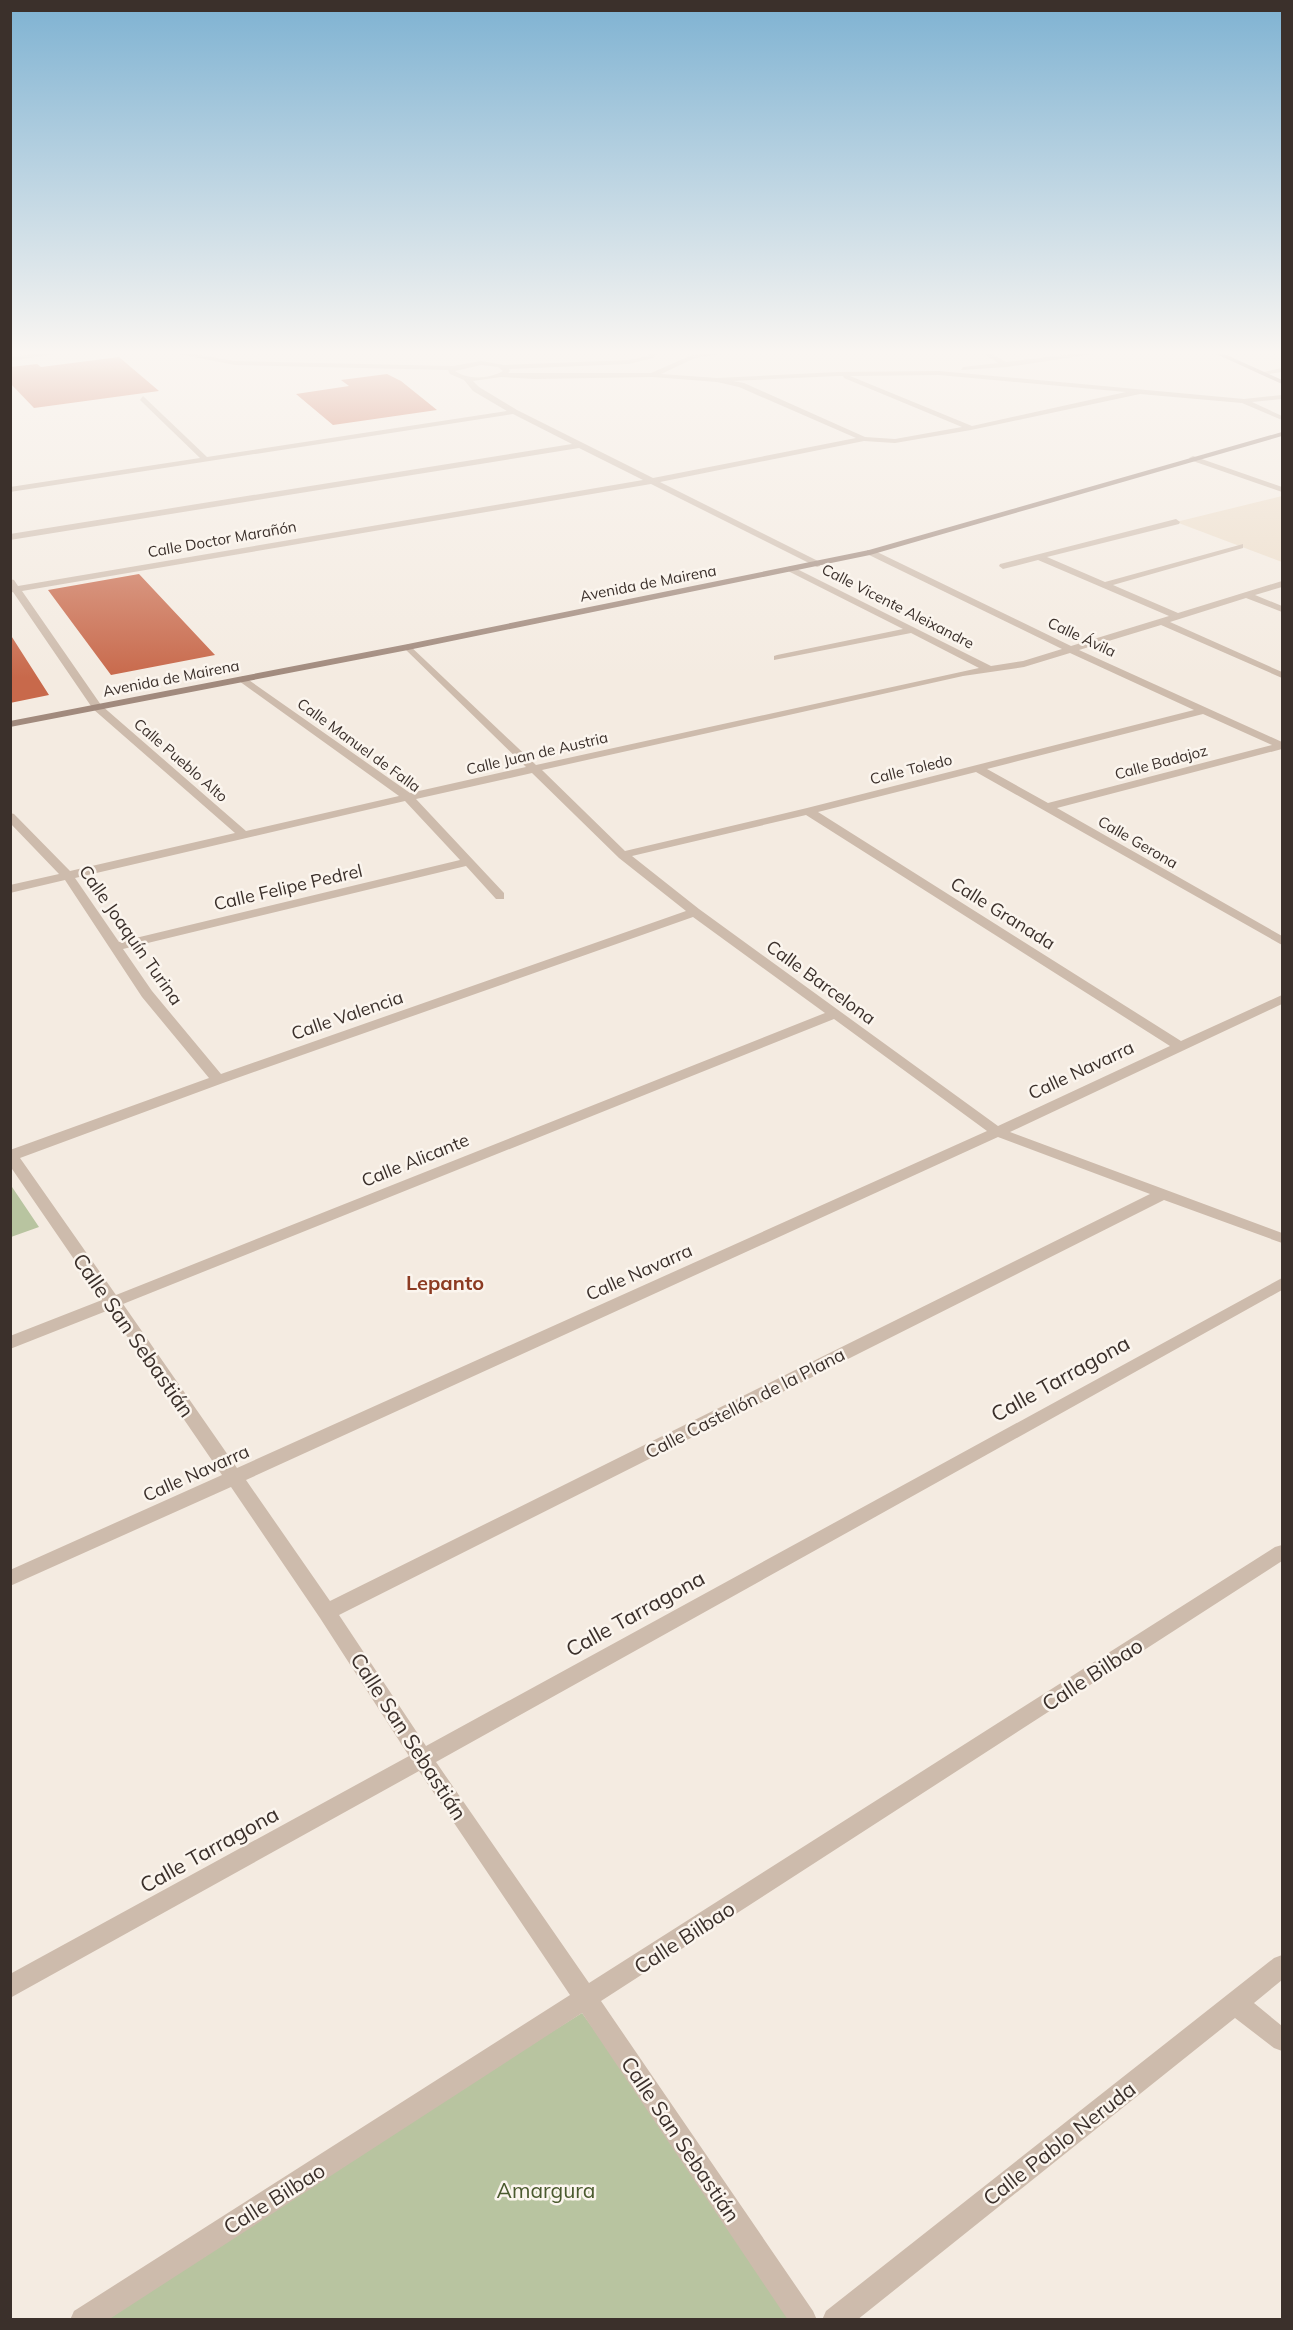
<svg xmlns="http://www.w3.org/2000/svg" width="1293" height="2330" viewBox="0 0 1293 2330" font-family="Mulish,sans-serif">
  <style>
    .green { fill: #b8c4a0 }
    .plaza { fill: #ecdcc8 }
    .building { fill: #c8694b }
    .lines { fill: none; stroke-linecap: round; stroke-linejoin: round }
    .street { fill: #cdbbac; fill-rule: evenodd }
    .secondary { fill: #a18a7d; fill-rule: evenodd }
    .labels { text-anchor: middle; dominant-baseline: central; stroke-width: 5; stroke-linejoin: round; paint-order: stroke }
    .far-street-label { font-size: 15px; fill: #3b302b; stroke: #fbf5ee }
    .street-label { font-size: 18px; fill: #3b302b; stroke: #fbf5ee }
    .neighbourhood-label { font-size: 20px; font-weight: bold; fill: #8c3b22; stroke: #fbf5ee }
    .near-street-label { font-size: 21px; fill: #3b302b; stroke: #fbf5ee }
    .near-park-label { font-size: 21px; fill: #4a5a2e; stroke: #fbf5ee }
  </style>
  <rect width="100%" height="100%" fill="#f4ebe1"/>
  <path class="green" d="M10,1184L39,1227L11,1237H10Z
    M582,2013L803,2319L87,2320Z"/>
  <path class="plaza" d="M1282,496V562L1176,522Z"/>
  <path class="building" d="M119,357L159,391L34,408L10,383V367L37,364L41,367Z
    M387,374L401,381L437,410L333,425L296,394L349,386L341,380Z
    M139,574L215,655L111,675L48,590Z
    M10,634L49,695L10,703Z"/>
  <g class="lines">
    <path class="street" d="M50,352H68L10,361V357Z
      M168,352H182L235,361L453,366L481,361L504,365L629,360L648,356L651,352H657L653,358L629,364L509,369L510,371L508,373H651L692,355L734,352L695,358L661,374L717,378L838,372L939,371L1244,399L1282,395V399L1252,402L1282,416V420L1242,403L1140,394L971,430L895,443L864,441L660,482L820,562V566L817,567L651,484L22,591L101,705L246,831L399,796L239,681L238,679L243,676L410,793L526,767L405,649L403,647L408,644L536,765L979,668L911,633L774,660V656L777,655L903,629L788,571V567L791,566L991,666L1023,661L1062,649L867,554V550H873L1071,646L1169,616L1038,560L1003,569L999,566L1000,564L1176,519L1180,522L1179,524L1047,557L1105,582L1243,544V548L1113,585L1178,613L1282,581V587L1255,595L1282,606V612L1246,598L1170,622L1282,672V678L1161,625L1079,650L1282,742V749L1057,808L1282,936V945L976,772L818,812L1181,1041L1282,995V1004L1010,1132L1282,1233V1243L1164,1200L339,1615L426,1746L1282,1278V1290L436,1762L589,1983L1275,1547L1282,1545V1561L601,2001L813,2311L817,2320H788L582,2013L108,2320H70L74,2311L570,1995L419,1771L10,1998V1974L409,1756L320,1618L231,1487L10,1586V1570L222,1475L109,1310L10,1349V1336L102,1300L10,1166V1150L209,1078L142,997L65,880L10,893V885L59,874L10,823V813L14,814L70,871L235,833L93,709L13,592L10,593V579L14,580L18,586L643,480L579,448L10,540V534L572,444L513,414L10,492V487L200,458L140,400L143,396L207,457L507,411L473,391L464,380L450,374L448,370L235,365ZM481,365L498,367L503,371C489,379 468,380 455,371ZM939,375L1126,392L972,426L850,376ZM838,376H843L844,378L962,427L895,439L865,437L744,383L733,381ZM501,377L535,379L653,377L717,382L739,387L856,438L653,478L517,410L479,387L473,381ZM1070,653L1194,710L807,808L625,851L542,770L963,676L1024,667ZM1203,714L1272,745L1048,803L987,769ZM532,773L619,858L686,911L221,1074L152,991L123,949L466,866L496,899H504V893L416,799ZM405,801L460,860L119,942L75,878ZM806,815L1170,1046L998,1126L699,909L632,856ZM693,917L825,1013L116,1295L20,1158L223,1083ZM834,1019L987,1131L237,1468L123,1304ZM998,1137L1150,1194L330,1601L246,1480Z
      M981,352H989L1006,362L1089,352H1107L1007,367L961,370L963,367L998,363Z
      M1282,368V372L1262,375L1259,373Z
      M1193,456L1282,487V492L1190,460L1189,458Z
      M1282,1955V1980L1254,2003L1282,2026V2051L1274,2048L1235,2018L857,2320H822L826,2311L1274,1958Z"/>
    <path class="secondary" d="M1212,352H1220L1282,380V384Z
      M1282,432V436L870,555L408,650L10,727V721L408,644L869,550Z"/>
  </g>
  <linearGradient id="sky" x2="0" y2="1"><stop stop-color="#7eb2d2"/><stop offset="0.52" stop-color="#faf6f2"/><stop offset="1" stop-color="#faf6f2" stop-opacity="0"/></linearGradient>
  <rect width="1293" height="678" fill="url(#sky)"/>
  <g class="labels">
    <g class="far-street-label">
      <text transform="translate(222 539) rotate(-10)">Calle Doctor Marañón</text>
      <text transform="translate(648 583) rotate(-11)">Avenida de Mairena</text>
      <text transform="translate(898 606) rotate(27)">Calle Vicente Aleixandre</text>
      <text transform="translate(1082 637) rotate(25)">Calle Ávila</text>
      <text transform="translate(171 678) rotate(-11)">Avenida de Mairena</text>
      <text transform="translate(359 745) rotate(36)">Calle Manuel de Falla</text>
      <text transform="translate(537 753) rotate(-13)">Calle Juan de Austria</text>
      <text transform="translate(181 760) rotate(41)">Calle Pueblo Alto</text>
      <text transform="translate(1161 762) rotate(-15)">Calle Badajoz</text>
      <text transform="translate(911 769) rotate(-14)">Calle Toledo</text>
      <text transform="translate(1138 842) rotate(30)">Calle Gerona</text>
    </g>
    <g class="street-label">
      <text transform="translate(288 887) rotate(-13)">Calle Felipe Pedrel</text>
      <text transform="translate(1003 913) rotate(32)">Calle Granada</text>
      <text transform="translate(131 935) rotate(55)">Calle Joaquín Turina</text>
      <text transform="translate(821 982) rotate(36)">Calle Barcelona</text>
      <text transform="translate(347 1015) rotate(-19)">Calle Valencia</text>
      <text transform="translate(1081 1070) rotate(-25)">Calle Navarra</text>
      <text transform="translate(415 1160) rotate(-22)">Calle Alicante</text>
      <text transform="translate(639 1272) rotate(-24)">Calle Navarra</text>
      <text transform="translate(745 1403) rotate(-27)">Calle Castellón de la Plana</text>
      <text transform="translate(196 1473) rotate(-24)">Calle Navarra</text>
    </g>
    <g class="neighbourhood-label">
      <text x="445" y="1282">Lepanto</text>
    </g>
    <g class="near-street-label">
      <text transform="translate(134 1335) rotate(55)">Calle San Sebastián</text>
      <text transform="translate(1060 1378) rotate(-29)">Calle Tarragona</text>
      <text transform="translate(635 1613) rotate(-29)">Calle Tarragona</text>
      <text transform="translate(1092 1674) rotate(-33)">Calle Bilbao</text>
      <text transform="translate(409 1736) rotate(57)">Calle San Sebastián</text>
      <text transform="translate(209 1849) rotate(-29)">Calle Tarragona</text>
      <text transform="translate(684 1937) rotate(-33)">Calle Bilbao</text>
      <text transform="translate(681 2139) rotate(56)">Calle San Sebastián</text>
      <text transform="translate(1059 2143) rotate(-38)">Calle Pablo Neruda</text>
      <text transform="translate(274 2198) rotate(-32)">Calle Bilbao</text>
    </g>
    <g class="near-park-label">
      <text x="546" y="2190">Amargura</text>
    </g>
  </g>
  <rect width="1293" height="2330" fill="none" stroke="#3b302b" stroke-width="24"/>
</svg>
